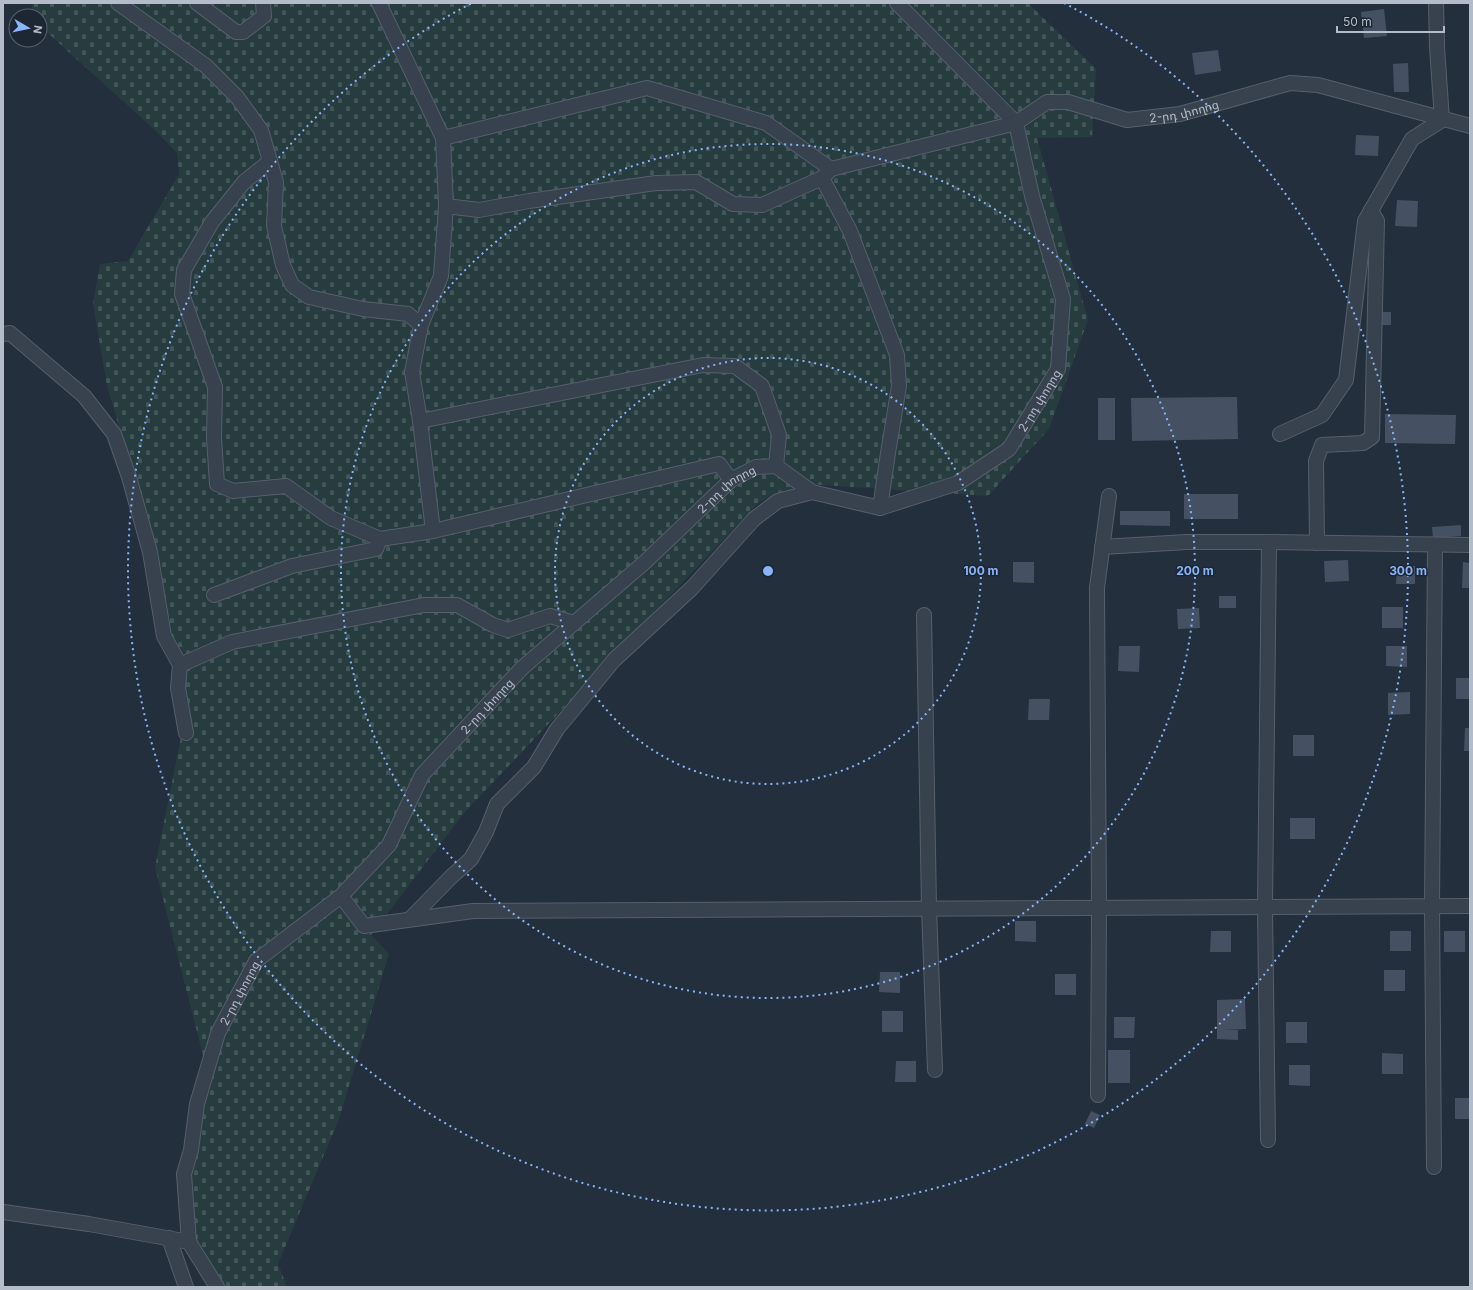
<svg xmlns="http://www.w3.org/2000/svg" width="1473" height="1290" viewBox="0 0 1473 1290" font-family="Inter,'Noto Sans Armenian',sans-serif">
  <style>
    .cemetery { fill: url(#cemetery-stones) }
    .building { fill: #455162 }
    .lines { fill: none; stroke-linecap: round; stroke-linejoin: round }
    .minor-casing { stroke: #565f6c; stroke-width: 16 }
    .minor { stroke: #38414e; stroke-width: 14 }
    .ring { fill: none; stroke: #8ab4f8; stroke-width: 2; stroke-dasharray: 2 4 }
    .labels { text-anchor: middle; dominant-baseline: central; stroke-width: 3; stroke-linejoin: round; paint-order: stroke }
    .street-label { font-size: 12px; fill: #b4bcc9; stroke: #1d2633 }
    .centre { fill: #8ab4f8; stroke: #1d2633; stroke-width: 2 }
    .ring-label { font-size: 12px; text-anchor: middle; font-weight: bold; fill: #8ab4f8; stroke: #1d2633; stroke-width: 3; stroke-linejoin: round; paint-order: stroke }
  </style>
  <defs>
    <pattern id="cemetery-stones" width="16" height="16" patternUnits="userSpaceOnUse"><rect width="16" height="16" fill="#263c3f"/><path d="M2 7V4a2 2 0 0 1 4 0v3zM10 15v-3a2 2 0 0 1 4 0v3z" fill="#435659"/></pattern>
  </defs>
  <rect width="100%" height="100%" fill="#242f3e"/>
  <path class="cemetery" d="M32,3H1028L1096,69L1092,137L1037,138L1088,320L1049,429L988,496L806,484L759,502L464,813L371,935L389,954L339,1119L278,1264L287,1287H222L193,1241L188,1187L207,1071L155,867L187,707L171,653L150,531L107,386L93,304L100,264L128,261L179,174L177,153L156,131L40,26V16H32Z"/>
  <path class="building" d="M1384,9L1387,36L1364,38L1361,12Z
    M1218,50L1221,71L1195,75L1192,53Z
    M1408,63L1409,92H1394L1393,64Z
    M1356,135L1379,136L1378,156L1355,155Z
    M1397,200L1418,201L1417,227L1395,226Z
    M1381,312H1391V325H1381Z
    M1237,397L1238,439L1132,441L1131,398Z
    M1098,398H1115V440H1098Z
    M1385,414L1456,415L1455,444L1385,443Z
    M1184,494H1238V519H1184Z
    M1120,511H1170V526L1120,525Z
    M1461,525V536L1433,538L1432,527Z
    M1348,560L1349,581L1325,582L1324,561Z
    M1013,562H1034V583L1013,582Z
    M1463,562L1470,563V588H1462Z
    M1397,566H1415V584H1396Z
    M1219,596H1236V608H1219Z
    M1382,607H1403V628H1382Z
    M1199,608L1200,628L1178,629L1177,609Z
    M1119,646H1140L1139,672L1118,671Z
    M1386,646H1407V667L1386,666Z
    M1456,678H1470V699H1456Z
    M1410,692V714L1388,715V693Z
    M1029,699H1050L1049,720H1028Z
    M1465,728H1470V751H1464Z
    M1293,735H1314V756H1293Z
    M1290,818H1315V839H1290Z
    M1015,921H1036V942L1015,941Z
    M1211,931H1231V952H1210Z
    M1390,931H1411V951H1390Z
    M1444,931H1465V952H1444Z
    M1384,970H1405V991H1384Z
    M880,972H900V993L879,992Z
    M1055,974H1076V995H1055Z
    M1245,999L1246,1029L1223,1030H1238V1040L1217,1039V1000Z
    M882,1011H903V1032H882Z
    M1114,1017H1135L1134,1038H1114Z
    M1286,1022H1307V1043H1286Z
    M1108,1050H1130V1083H1108Z
    M1382,1053L1403,1054V1074H1382Z
    M896,1061H916V1082H895Z
    M1289,1065H1310V1086L1289,1085Z
    M1455,1098H1470V1119H1455Z
    M1091,1111L1100,1115L1094,1128L1085,1124Z"/>
  <g class="lines">
    <defs>
      <g id="minor">
        <path d="M118,3L206,66L237,97L261,130L276,182L274,226L283,265L292,285L309,297L363,309L408,314L421,325"/>
        <path d="M197,3L236,32H243L264,16L263,3"/>
        <path d="M379,3L443,138L446,206L441,276L421,325L412,372L420,421L433,531L719,464L731,480"/>
        <path d="M897,3L1016,123"/>
        <path d="M443,138L647,88L766,123L831,169L1016,123"/>
        <path d="M270,161L244,182L212,222L184,270L182,294L215,387L214,438L217,484L233,491L286,486L331,518L380,539L433,531"/>
        <path d="M822,178L850,231L897,355L899,386L888,453L880,508"/>
        <path d="M446,206L479,210L529,201L656,183L696,182L733,204L762,205L822,178L831,169"/>
        <path d="M3,334L10,333L84,396L114,434L129,477L150,552L164,636L180,665L178,688L186,733"/>
        <path d="M420,421L703,365L735,366L762,386L779,435L776,466"/>
        <path d="M1280,434L1322,415L1346,380L1365,221L1412,139L1442,120L1437,47L1436,3"/>
        <path d="M1317,543L1316,461L1322,445L1363,443L1372,437L1377,221L1371,210"/>
        <path d="M1102,547L1187,542H1269L1470,545"/>
        <path d="M214,595L292,566L376,549L380,539"/>
        <path d="M924,615L929,908L935,1070"/>
        <path d="M180,665L232,642L424,605H457L493,625L508,630L550,616L574,623"/>
        <path d="M341,896L364,926L473,911L1470,906"/>
        <path d="M410,919L451,877L471,859L486,832L497,804L534,767L557,729L614,660L692,588L754,519L778,501L812,492"/>
        <path d="M1098,1095L1099,908L1097,588L1109,496"/>
        <path d="M1268,1140L1265,907L1269,542"/>
        <path d="M1434,1167L1432,905L1435,545"/>
        <path d="M3,1212L89,1224L189,1242"/>
        <path d="M169,1238L186,1287"/>
        <path id="s1" d="M217,1287L189,1242L184,1174L191,1150L197,1104L218,1033L256,961L341,896L389,845L422,775L522,668L645,562L731,480L756,467L776,466L812,492L880,508L958,483L1009,449L1058,369L1063,299L1032,196L1016,123L1047,102H1068L1127,120L1180,114L1290,83L1318,85L1470,126"/>
      </g>
    </defs>
    <use href="#minor" class="minor-casing"/>
    <use href="#minor" class="minor"/>
  </g>
  <g class="ring">
    <circle cx="768" cy="571" r="213"/>
    <circle cx="768" cy="571" r="427"/>
    <path d="M1064 3A640 640 0 1 1 472 3"/>
  </g>
  <g class="labels">
    <g class="street-label">
      <text stroke="none"><textPath href="#s1" startOffset="1860">2-րդ փողոց</textPath></text>
      <text stroke="none"><textPath href="#s1" startOffset="1393">2-րդ փողոց</textPath></text>
      <text stroke="none"><textPath href="#s1" startOffset="1021">2-րդ փողոց</textPath></text>
      <text stroke="none"><textPath href="#s1" startOffset="697">2-րդ փողոց</textPath></text>
      <text stroke="none"><textPath href="#s1" startOffset="312">2-րդ փողոց</textPath></text>
    </g>
  </g>
  <circle cx="768" cy="571" r="6" class="centre"/>
  <g class="ring-label">
    <text x="981" y="575">100 m</text>
    <text x="1195" y="575">200 m</text>
    <text x="1408" y="575">300 m</text>
  </g>
  <rect width="1473" height="1290" fill="none" stroke="#b4bcc9" stroke-width="8"/>
  <g transform="translate(28 28) rotate(99)"><circle r="19" fill="#1d2633" stroke="#59626f"/>
  <path d="M0-3L7 15L0 10L-7 15Z" fill="#8ab4f8"/>
  <text y="-6" font-size="11" font-weight="bold" text-anchor="middle" fill="#b4bcc9">N</text>
  </g>
  <path d="M1337 26v6h107v-6" fill="none" stroke="#b4bcc9" stroke-width="2"/>
  <text x="1343" y="26" font-size="12" fill="#b4bcc9" stroke="#1d2633" stroke-width="3" paint-order="stroke">50 m</text>
</svg>
